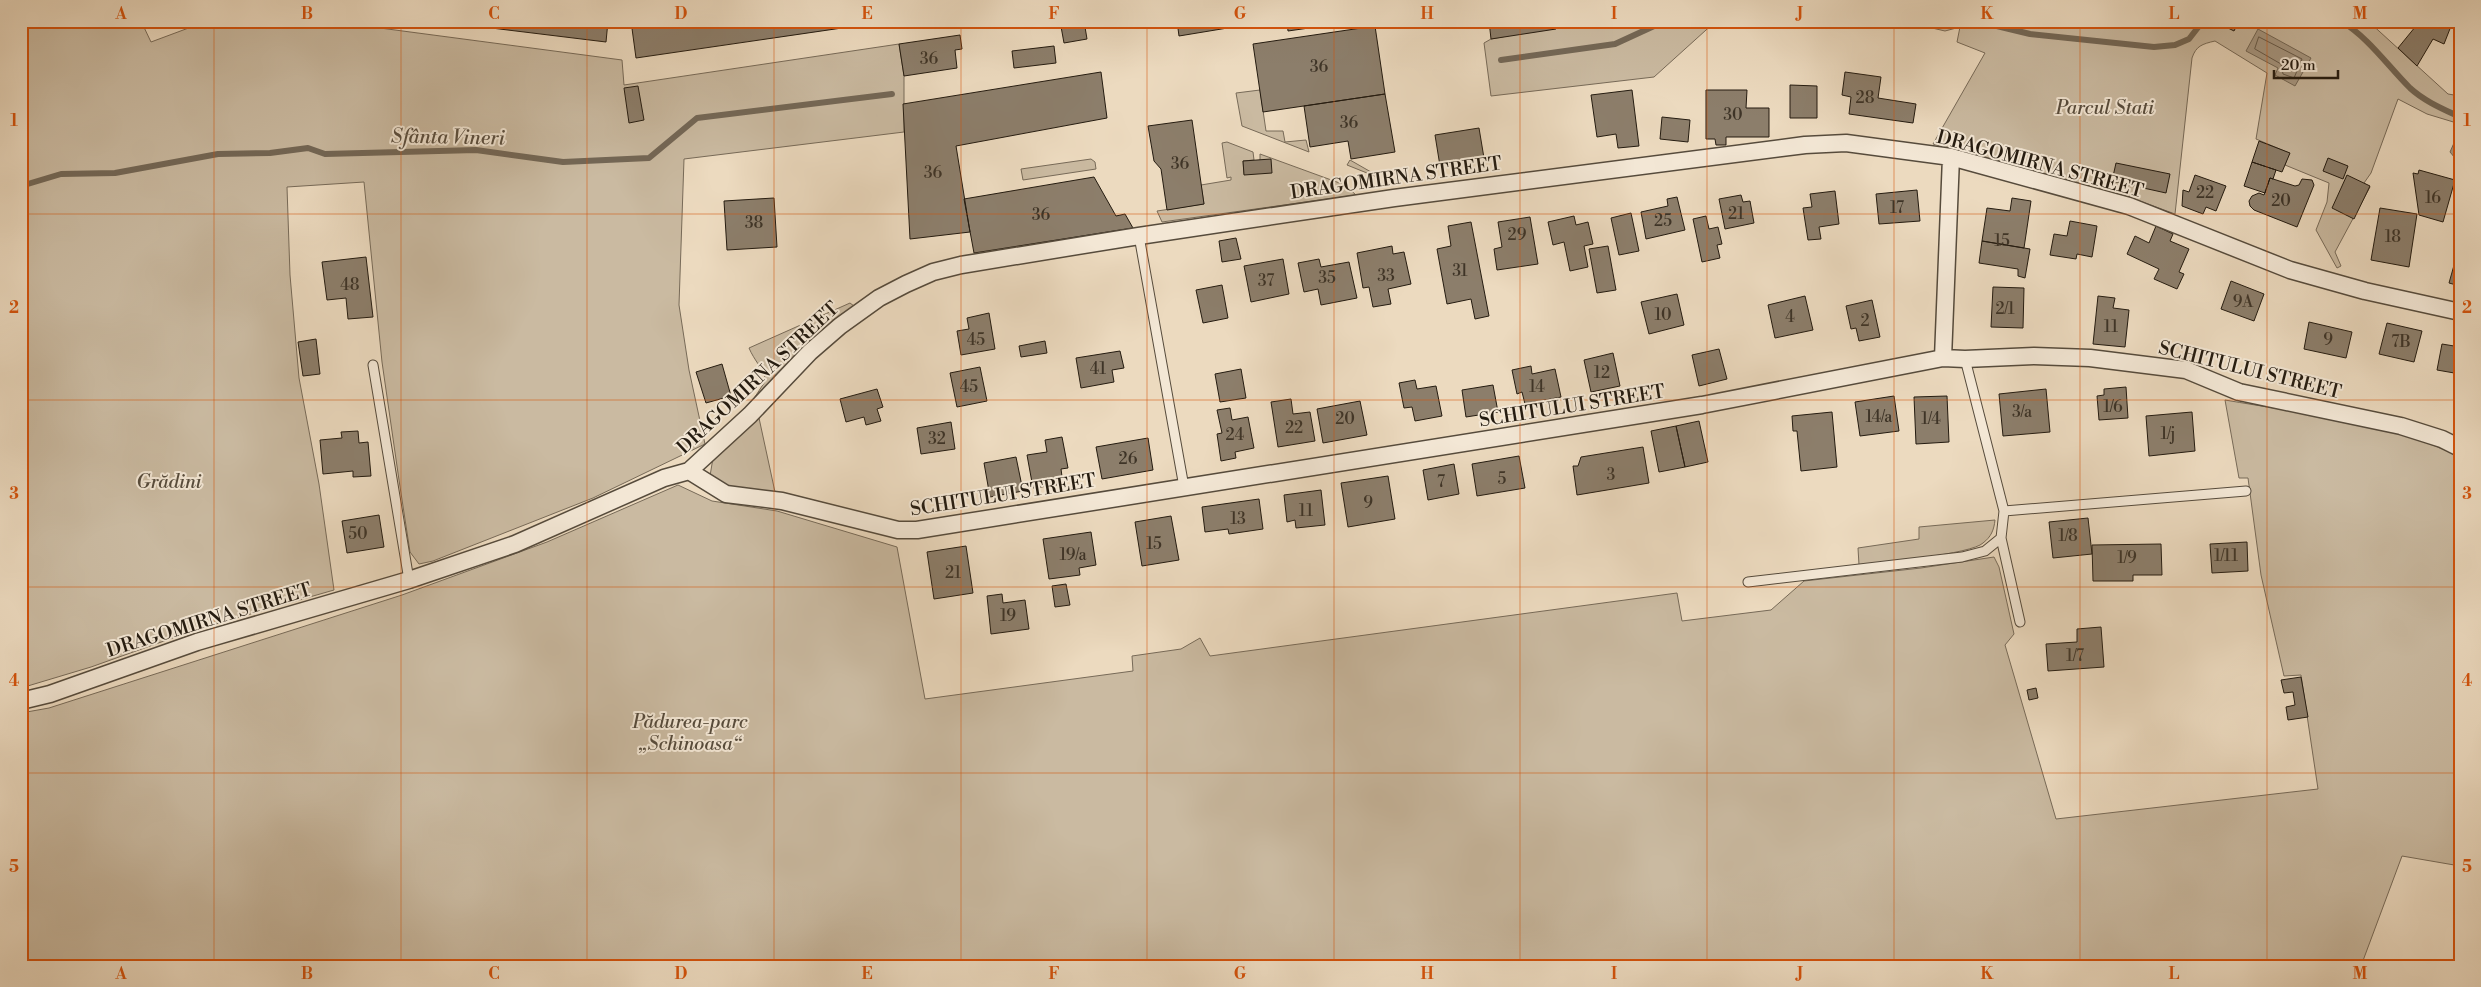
<svg xmlns="http://www.w3.org/2000/svg" width="2481" height="987" viewBox="0 0 2481 987" font-family="'Libre Bodoni',serif">
  <style>
    .green { fill: #cabaa1; stroke: #776a58 }
    .water { fill: #a89984; stroke: #736756 }
    .lines { fill: none; stroke-linecap: round; stroke-linejoin: round }
    .shore { stroke: #665a4a; stroke-width: 1 }
    .stream { stroke: #736756; stroke-width: 6 }
    .building { fill: #8c7e6b; stroke: #241b10 }
    .lane-casing { stroke: #564b3c; stroke-width: 11 }
    .street-casing { stroke: #564b3c; stroke-width: 19 }
    .lane { stroke: #f3e7d5; stroke-width: 9 }
    .street { stroke: #f3e7d5; stroke-width: 16 }
    .grid { fill: none; stroke: #d4530c; stroke-width: 1; stroke-opacity: 0.55 }
    .labels { text-anchor: middle; dominant-baseline: central; stroke-width: 4; stroke-linejoin: round; paint-order: stroke }
    .number-label { font-size: 16px; fill: #3e3427 }
    .park-label { font-size: 19px; font-style: italic; fill: #564b3c; stroke: #f3e7d5 }
    .street-label { font-size: 19px; fill: #241b10; stroke: #f3e7d5 }
    .water-label { font-size: 20px; font-style: italic; fill: #594d3e; stroke: #f3e7d5 }
    .neatline { fill: none; stroke: #d4530c; stroke-width: 2 }
    .grid-label { font-size: 16px; text-anchor: middle; font-weight: bold; fill: #d4530c }
  </style>
  <rect width="100%" height="100%" fill="#ecdabf"/>
  <filter id="stains"><feTurbulence type="fractalNoise" baseFrequency=".004" numOctaves="4"/><feColorMatrix values="0 0 0 0 .2 0 0 0 0 .09 0 0 0 0 .02 0 0 0 .5 -.17"/></filter>
  <radialGradient id="worn" r=".72"><stop offset=".6" stop-color="#630" stop-opacity="0"/><stop offset="1" stop-color="#630" stop-opacity=".3"/></radialGradient>
  <path class="green" d="M21,21H141L151,42L202,23V21H327L622,60L624,85L899,44L904,76V132L684,159L679,305L689,370L705,444L593,498L433,561L419,564L410,552L399,480L382,362L364,182L287,187L290,275L299,378L319,484L334,590L195,630L91,667L21,688Z
    M1588,21H1716L1654,77L1491,96L1484,43L1491,39Z
    M1902,21C1955,21 2008,19 2060,21C2085,22 2108,34 2132,21H2368L2448,94L2460,96V124L2427,114L2398,99L2371,173L2364,183L2370,187L2335,252L2341,266L2337,268L2316,230L2327,202L2329,183L2285,165L2289,153L2256,139L2267,73L2215,41C2202,44 2196,46 2192,58L2175,214L2129,197L1933,144L1985,53L1957,42L1960,27L1945,31Z
    M1260,90L1266,131H1283L1285,142L1306,140L1309,152L1242,126L1236,93Z
    M1227,142L1253,152L1254,160L1243,161L1244,174L1260,160V154L1345,185L1356,195L1162,222L1157,211L1204,204L1201,185L1231,180V177L1227,178L1222,143Z
    M1091,159L1095,162L1096,169L1023,180L1021,169Z
    M1350,160L1378,176L1377,177L1347,165Z
    M850,303L854,306L749,406L766,380C762,367 754,360 749,348Z
    M2225,400C2300,413 2392,423 2460,457V866L2402,856L2361,966H21V713L49,708L402,595L547,542L678,485L712,501L777,511L897,547L925,699L1133,671L1132,656L1181,649L1200,638L1210,656L1677,593L1682,621L1771,610L1804,581L1921,568L1994,557L1999,567L2014,634L2005,645L2056,819L2318,789L2301,675L2284,676L2261,575L2248,478H2239Z
    M759,418L775,492L718,485L710,476L713,458Z
    M1995,520C1994,530 1991,537 1983,543C1972,554 1880,563 1859,565L1858,548L1919,539V527Z"/>
  <path class="water" d="M2258,29L2311,58L2295,86L2275,75L2278,68L2246,51Z
    M2458,134L2460,135V164L2450,152Z"/>
  <g class="lines">
    <path class="shore" d="M2259,37L2302,59L2294,78L2283,74L2281,64L2255,49Z"/>
    <path class="stream" d="M1976,21L2030,34L2154,47L2175,45L2189,39L2203,21
      M2341,21C2369,38 2387,65 2410,88C2424,101 2443,109 2460,117
      M1501,60L1615,44L1665,21
      M21,186L61,174L115,173L218,154L270,153L308,148L325,154L476,150L563,162L649,158L697,118L892,94"/>
  </g>
  <path class="building" d="M147,21H169L150,28Z
    M434,21H608L606,42Z
    M631,21H890L636,58Z
    M1060,21H1084L1087,39L1064,43Z
    M1177,21H1270L1179,36Z
    M1287,21H1358L1288,31Z
    M1489,21H1555L1556,29L1491,39Z
    M2219,21H2239L2234,31L2218,23Z
    M2420,21H2453L2444,44L2433,39L2417,66L2398,48Z
    M1375,26L1385,94L1263,112L1253,44Z
    M960,35L962,49L955,50L957,68L904,76L899,44Z
    M1054,46L1056,63L1014,68L1012,51Z
    M1101,72L1107,118L956,146L970,232L910,239L903,104Z
    M1845,72L1881,77L1878,98L1916,104L1913,123L1849,114L1851,97L1842,95Z
    M1790,85L1817,86V118H1790Z
    M638,86L644,120L629,123L624,88Z
    M1632,90L1639,146L1618,148L1616,134L1597,137L1591,95Z
    M1706,90H1747L1746,108H1769V137H1726V145H1716L1715,139H1706Z
    M1385,94L1395,152L1351,159L1348,141L1310,147L1304,106Z
    M1662,117L1690,120L1688,142L1660,139Z
    M1192,120L1204,204L1167,210L1161,169L1154,161L1148,126Z
    M1479,128L1484,158L1440,166L1435,135Z
    M2259,141L2290,153L2282,172L2252,162Z
    M2328,158L2348,166L2343,179L2323,171Z
    M1271,159L1272,173L1244,175L1243,161Z
    M2252,162L2276,170L2273,179L2270,178L2265,193L2244,186Z
    M2116,163L2170,174L2166,193L2112,181Z
    M2419,170L2455,180L2443,222L2419,215L2413,173L2418,174Z
    M2195,175L2226,186L2216,211L2206,207L2203,214L2182,206L2183,190L2189,192Z
    M2347,175L2370,186L2354,219L2332,208Z
    M1094,177L1116,216L1125,214L1133,228L974,253L964,199Z
    M2270,178L2295,186L2299,185L2302,179L2312,180L2314,185L2297,227L2254,210L2250,206L2249,201L2252,196L2259,193L2264,195Z
    M1917,190L1920,221L1879,224L1876,194Z
    M1835,191L1839,224L1819,227L1821,239L1808,240L1803,208L1812,207L1810,194Z
    M1741,195L1743,202L1750,201L1754,223L1725,229L1719,199Z
    M1677,197L1685,230L1646,239L1641,212L1668,206L1667,199Z
    M774,198L777,247L727,250L724,201Z
    M2012,198L2031,201L2024,248L1982,241L1987,208L2010,211Z
    M2380,208L2417,214L2409,267L2371,260Z
    M1631,213L1639,251L1619,255L1611,218Z
    M1574,216L1576,225L1588,222L1593,244L1584,246L1588,267L1570,271L1564,242L1553,245L1548,222Z
    M1706,216L1709,229L1718,227L1722,244L1717,245L1720,258L1702,262L1693,219Z
    M1530,217L1538,264L1497,270L1494,249L1502,247L1498,222Z
    M2070,221L2097,226L2092,257L2077,254L2076,259L2050,255L2054,234L2067,236Z
    M1471,222L1489,316L1475,319L1471,299L1447,304L1437,249L1451,246L1448,226Z
    M2156,226L2173,234L2170,241L2189,249L2179,272L2184,274L2177,289L2154,279L2159,269L2127,254L2135,236L2149,243Z
    M1236,238L1241,259L1222,262L1219,241Z
    M1982,241L2030,249L2025,278L2018,276V269L1979,263Z
    M2460,244V286L2449,283Z
    M1392,246L1393,254L1404,252L1411,284L1388,289L1391,304L1373,307L1369,287L1363,288L1357,253Z
    M1608,246L1616,290L1597,293L1589,249Z
    M366,257L373,317L348,319L346,298L327,300L322,262Z
    M1283,259L1289,294L1251,302L1244,266Z
    M1319,259L1321,267L1349,262L1357,298L1321,305L1318,289L1304,292L1298,263Z
    M2231,281L2264,294L2254,321L2221,309Z
    M1222,285L1228,318L1203,323L1196,290Z
    M1993,287L2024,288L2023,328L1991,327Z
    M1677,294L1684,325L1649,334L1641,302Z
    M1805,296L1813,330L1775,338L1768,305Z
    M2098,296L2115,298L2113,308L2129,310L2125,347L2093,344Z
    M1872,300L1880,337L1859,341L1856,328L1851,329L1846,306Z
    M989,313L995,349L961,355L957,331L969,329L967,318Z
    M2309,322L2352,332L2346,358L2304,349Z
    M2387,323L2422,331L2414,362L2379,354Z
    M316,339L320,374L303,376L298,342Z
    M1045,341L1047,353L1021,357L1019,346Z
    M2442,344L2460,347V374L2437,370Z
    M1719,349L1727,379L1699,386L1692,355Z
    M1120,351L1124,368L1112,370L1114,382L1081,388L1076,358Z
    M1613,353L1620,386L1591,392L1584,360Z
    M722,364L731,396L706,403L696,372Z
    M1531,366L1532,374L1555,369L1561,397L1525,404L1522,392L1517,394L1512,370Z
    M980,367L987,401L957,407L950,373Z
    M1241,369L1246,398L1220,402L1215,374Z
    M1415,380L1417,389L1436,386L1442,416L1415,421L1412,407L1404,408L1399,383Z
    M1493,385L1498,412L1466,417L1462,390Z
    M2126,387L2128,418L2099,420L2097,396L2104,395V389Z
    M877,389L883,407L877,409L881,421L866,425L864,417L846,422L840,399Z
    M2046,389L2050,432L2003,436L1999,394Z
    M1894,396L1899,431L1860,436L1855,402Z
    M1947,396L1949,442L1916,444L1914,397Z
    M1291,399L1293,414L1310,412L1315,441L1278,447L1271,402Z
    M1360,401L1367,435L1323,443L1317,409Z
    M1230,408L1232,420L1248,417L1254,448L1235,452L1236,458L1221,461L1217,434L1222,433L1217,410Z
    M1832,412L1837,467L1801,471L1797,431H1793L1792,416Z
    M2192,412L2195,451L2149,456L2146,416Z
    M1699,421L1708,462L1685,467L1676,426Z
    M951,422L955,449L921,454L917,428Z
    M1676,426L1685,467L1659,472L1651,431Z
    M358,431L359,443L368,442L371,476L353,477V471L323,474L320,440L342,438L341,432Z
    M1062,437L1068,468L1061,469L1063,484L1033,488L1027,455L1047,452L1045,440Z
    M1148,438L1153,470L1102,479L1096,447Z
    M1643,447L1649,483L1577,495L1573,466H1578L1581,457Z
    M1519,456L1525,488L1477,496L1472,464Z
    M1016,457L1023,491L990,497L984,463Z
    M1454,464L1459,494L1428,500L1423,470Z
    M1388,476L1395,519L1348,527L1341,483Z
    M1321,490L1325,525L1296,528L1295,520L1287,522L1284,495Z
    M1259,499L1263,529L1229,534L1228,529L1205,532L1202,507Z
    M379,515L384,547L347,553L342,521Z
    M1171,516L1179,560L1142,566L1135,522Z
    M2088,518L2092,554L2053,558L2049,522Z
    M1091,532L1096,565L1079,568L1080,575L1049,579L1043,539Z
    M2247,542L2248,571L2212,573L2210,544Z
    M2161,544L2162,575H2133V581H2093L2092,545Z
    M966,546L973,593L934,599L927,552Z
    M1066,584L1070,605L1055,607L1052,586Z
    M1002,594L1003,603L1025,600L1029,629L991,634L987,596Z
    M2101,627L2104,667L2048,671L2046,644L2077,642V629Z
    M2301,677L2308,717L2288,720L2286,707L2295,705L2293,692L2284,693L2281,680Z
    M2036,688L2038,698L2029,700L2027,690Z"/>
  <g class="lines">
    <defs>
      <path id="lane" d="M1139,236L1184,487
        M1965,359L2004,511L2001,538L2020,622
        M373,365L409,580
        M2004,511L2246,491
        M1748,582L1962,557L1985,551L2001,538"/>
      <path id="street" d="M1943,358L1951,157
        M689,471L726,494L782,501L898,530H917L1702,405L1943,358L1965,359L2034,356L2090,358L2186,370L2239,392L2401,426L2442,439L2460,448
        M21,701L50,694L197,642L409,580L515,544L664,478L689,471L750,415L810,352L840,326L879,298L906,284L933,272L961,265L1139,236L1394,198L1805,145L1846,143L1951,157L2129,206L2290,270L2365,291L2460,312"/>
    </defs>
    <use href="#lane" class="lane-casing"/>
    <use href="#street" class="street-casing"/>
    <use href="#lane" class="lane"/>
    <use href="#street" class="street"/>
  </g>
  <path class="grid" d="M214,21V966M401,21V966M587,21V966M774,21V966M961,21V966M1147,21V966M1334,21V966M1520,21V966M1707,21V966M1894,21V966M2080,21V966M2267,21V966M21,214H2460M21,400H2460M21,587H2460M21,773H2460"/>
  <g class="labels">
    <g class="number-label">
      <text x="929" y="59">36</text>
      <text x="1319" y="67">36</text>
      <text x="1865" y="98">28</text>
      <text x="1733" y="115">30</text>
      <text x="1349" y="123">36</text>
      <text x="1180" y="164">36</text>
      <text x="933" y="173">36</text>
      <text x="2205" y="193">22</text>
      <text x="2433" y="198">16</text>
      <text x="2281" y="201">20</text>
      <text x="1897" y="208">17</text>
      <text x="1736" y="214">21</text>
      <text x="1041" y="215">36</text>
      <text x="1663" y="221">25</text>
      <text x="754" y="223">38</text>
      <text x="1517" y="235">29</text>
      <text x="2393" y="237">18</text>
      <text x="2002" y="241">15</text>
      <text x="1460" y="271">31</text>
      <text x="1386" y="276">33</text>
      <text x="1327" y="278">35</text>
      <text x="1266" y="281">37</text>
      <text x="350" y="285">48</text>
      <text x="2243" y="302">9A</text>
      <text x="2005" y="309">2/1</text>
      <text x="1663" y="315">10</text>
      <text x="1790" y="317">4</text>
      <text x="1865" y="321">2</text>
      <text x="2111" y="327">11</text>
      <text x="976" y="340">45</text>
      <text x="2328" y="340">9</text>
      <text x="2401" y="342">7B</text>
      <text x="1098" y="369">41</text>
      <text x="1602" y="373">12</text>
      <text x="969" y="387">45</text>
      <text x="1537" y="387">14</text>
      <text x="2113" y="407">1/6</text>
      <text x="2022" y="412">3/a</text>
      <text x="1879" y="417">14/a</text>
      <text x="1345" y="419">20</text>
      <text x="1931" y="419">1/4</text>
      <text x="1294" y="428">22</text>
      <text x="2168" y="434">1/j</text>
      <text x="1235" y="435">24</text>
      <text x="937" y="439">32</text>
      <text x="1128" y="459">26</text>
      <text x="1611" y="475">3</text>
      <text x="1502" y="479">5</text>
      <text x="1441" y="482">7</text>
      <text x="1368" y="503">9</text>
      <text x="1306" y="511">11</text>
      <text x="1238" y="519">13</text>
      <text x="358" y="534">50</text>
      <text x="2068" y="536">1/8</text>
      <text x="1154" y="544">15</text>
      <text x="1073" y="555">19/a</text>
      <text x="2226" y="556">1/11</text>
      <text x="2127" y="558">1/9</text>
      <text x="953" y="573">21</text>
      <text x="1008" y="616">19</text>
      <text x="2075" y="656">1/7</text>
    </g>
    <g class="park-label">
      <text x="2105" y="108">Parcul Stati</text>
      <text x="169" y="482">Grădini</text>
      <text x="690" y="722">Pădurea-parc<tspan x="690" dy="22">„Schinoasa“</tspan></text>
    </g>
    <g class="street-label">
      <text transform="translate(2040 164) rotate(15)">DRAGOMIRNA STREET</text>
      <text transform="translate(1396 178) rotate(-8)">DRAGOMIRNA STREET</text>
      <text transform="translate(2250 370) rotate(14)">SCHITULUI STREET</text>
      <text transform="translate(758 378) rotate(-43)">DRAGOMIRNA STREET</text>
      <text transform="translate(1572 406) rotate(-9)">SCHITULUI STREET</text>
      <text transform="translate(1003 495) rotate(-9)">SCHITULUI STREET</text>
      <text transform="translate(209 620) rotate(-17)">DRAGOMIRNA STREET</text>
    </g>
    <g class="water-label">
      <text transform="translate(448 138) rotate(1)">Sfânta Vineri</text>
    </g>
  </g>
  <rect width="2481" height="987" fill="none" stroke="#ecdabf" stroke-width="55"/>
  <path d="M2274 70v8h64v-8" fill="none" stroke="#241b10" stroke-width="2.5"/>
  <text x="2281" y="70" font-size="15" fill="#241b10" stroke="#f3e7d5" stroke-width="4" paint-order="stroke">20 m</text>
  <rect x="28" y="28" width="2426" height="932" class="neatline"/>
  <g class="grid-label">
    <text x="121" y="19">A</text>
    <text x="307" y="19">B</text>
    <text x="494" y="19">C</text>
    <text x="681" y="19">D</text>
    <text x="867" y="19">E</text>
    <text x="1054" y="19">F</text>
    <text x="1240" y="19">G</text>
    <text x="1427" y="19">H</text>
    <text x="1614" y="19">I</text>
    <text x="1800" y="19">J</text>
    <text x="1987" y="19">K</text>
    <text x="2174" y="19">L</text>
    <text x="2360" y="19">M</text>
    <text x="14" y="126">1</text>
    <text x="2467" y="126">1</text>
    <text x="14" y="313">2</text>
    <text x="2467" y="313">2</text>
    <text x="14" y="499">3</text>
    <text x="2467" y="499">3</text>
    <text x="14" y="686">4</text>
    <text x="2467" y="686">4</text>
    <text x="14" y="872">5</text>
    <text x="2467" y="872">5</text>
    <text x="121" y="979">A</text>
    <text x="307" y="979">B</text>
    <text x="494" y="979">C</text>
    <text x="681" y="979">D</text>
    <text x="867" y="979">E</text>
    <text x="1054" y="979">F</text>
    <text x="1240" y="979">G</text>
    <text x="1427" y="979">H</text>
    <text x="1614" y="979">I</text>
    <text x="1800" y="979">J</text>
    <text x="1987" y="979">K</text>
    <text x="2174" y="979">L</text>
    <text x="2360" y="979">M</text>
  </g>
  <rect width="100%" height="100%" filter="url(#stains)"/>
  <rect width="100%" height="100%" fill="url(#worn)"/>
</svg>
